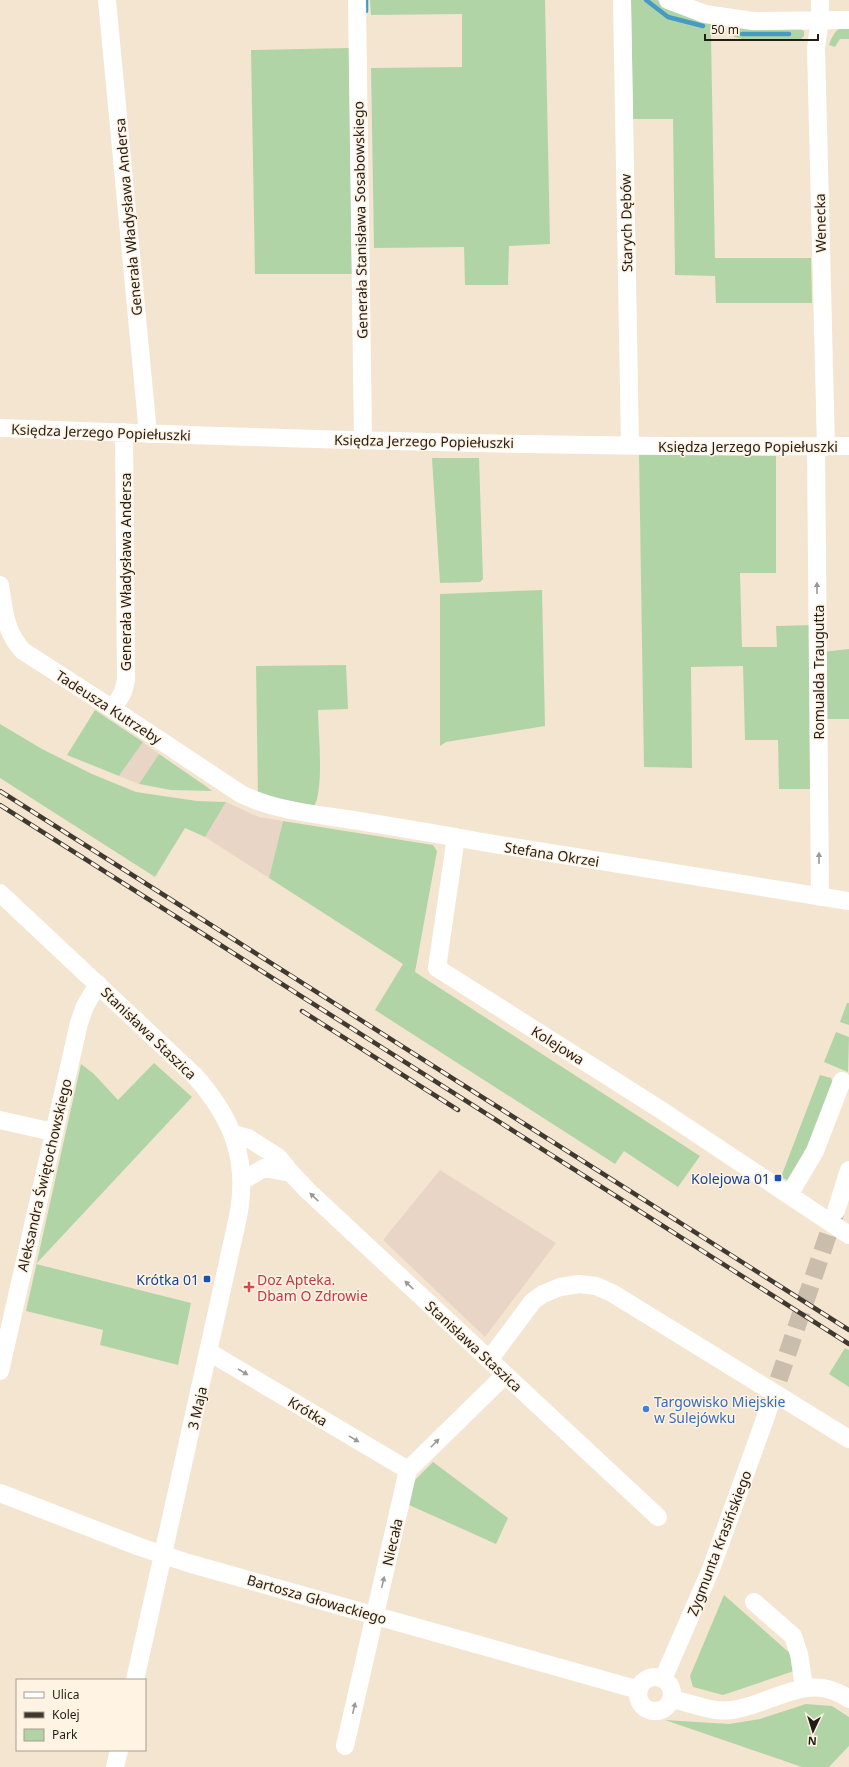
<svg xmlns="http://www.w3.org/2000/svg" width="849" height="1767" viewBox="0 0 849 1767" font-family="'Noto Sans',sans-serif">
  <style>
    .industrial { fill: #e9d5c6 }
    .green { fill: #b1d4a7 }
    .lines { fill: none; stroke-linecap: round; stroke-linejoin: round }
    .stream { stroke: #469ac4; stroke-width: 4.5 }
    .minor-tunnel { stroke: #cabdac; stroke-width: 18; stroke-dasharray: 18 9; stroke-linecap: butt }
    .minor { stroke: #fff; stroke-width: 18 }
    .rail-casing { stroke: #403930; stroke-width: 4.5 }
    .rail { stroke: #fff3e3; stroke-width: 3; stroke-dasharray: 9; stroke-linecap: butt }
    .oneway { fill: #9c9996 }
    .transit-dot { fill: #1a4fb4; stroke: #fff3e3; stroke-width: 1.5 }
    .health-dot { fill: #e0444e; stroke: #fff3e3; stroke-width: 1.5 }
    .shop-dot { fill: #3f7fe0; stroke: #fff3e3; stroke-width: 1.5 }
    .labels { text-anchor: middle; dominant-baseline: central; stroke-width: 3; stroke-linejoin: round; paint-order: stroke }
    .street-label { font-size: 14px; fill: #221d16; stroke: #fff3e3 }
    .transit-label { font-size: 14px; fill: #164399; stroke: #fff3e3; text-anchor: end }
    .health-label { font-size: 14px; fill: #be3a42; stroke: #fff3e3; text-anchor: start }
    .shop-label { font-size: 14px; fill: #366cbe; stroke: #fff3e3; text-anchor: start }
  </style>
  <rect width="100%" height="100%" fill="#f4e5d1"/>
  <path class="industrial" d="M143,742L159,754L139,784L119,776Z
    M226,802L259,817L283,821L269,878L205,837Z
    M440,1170L556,1243L485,1337L383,1240Z"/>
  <path class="green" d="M370,0H545L550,244L509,246L508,285H465L464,247L374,248L371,68L462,67V14L371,15Z
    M631,0H657L670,8L714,21L711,36L715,258H811L812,303H716L715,276L675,275L673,119H633Z
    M736,25L797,27L804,31V36L800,40L750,41L734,37Z
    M843,26H849V39H840L835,47L829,45C832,36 835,31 843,26Z
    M349,48L352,274H255L251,50Z
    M639,454L776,456V573H740L742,647H777L776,626L814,625V789H779L778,740H745L743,666L691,667L692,768L644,767Z
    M432,458H479L483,579L480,582L440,583Z
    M542,590L545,726L446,742L440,746V594Z
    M849,649V719H823V652Z
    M346,665L348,709L318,710C318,732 325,791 313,808L258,797L256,666Z
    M95,710L143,742L119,776L67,755Z
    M0,724L42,749L92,774L136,792L197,801L226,802L205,837L185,828L155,877L0,778Z
    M159,754L207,787L212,791L171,790L139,784Z
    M283,821L433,845L437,851L415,972L700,1156L678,1187L624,1151L615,1164L375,1010L403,964L269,878Z
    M847,1003H849V1025L840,1022Z
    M836,1032L849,1037L848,1072L824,1062Z
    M154,1063L192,1097L36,1264L191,1303L178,1365L100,1345L103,1330L26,1311L81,1064L94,1074L118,1100Z
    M820,1075L831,1078L833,1083L809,1144L789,1181L781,1177Z
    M845,1348L849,1350V1387L829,1374Z
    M433,1462L508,1518L496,1544L409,1505L415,1480Z
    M724,1595L793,1656L797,1670L723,1695L693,1687L690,1676Z
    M806,1704L832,1706L849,1717V1746L829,1767H802L665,1720L729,1724L760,1719Z"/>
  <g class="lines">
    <path class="stream" d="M366,0V11
      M646,0L668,17L703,26
      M742,34H789"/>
    <path class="minor-tunnel" d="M770,1405L836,1211"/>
    <path class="minor" d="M107,0L148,434
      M357,0L363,440
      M622,0L630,445
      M668,0L705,14L753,21L849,20
      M820,0V20L816,48L826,447
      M0,428C283,439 566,448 849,446
      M816,447L820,897
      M0,585C4,610 5,632 23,651L113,709L241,794C276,811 315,814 353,820C396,827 439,834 482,842L849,901
      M113,709L123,692L126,680L124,432
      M456,837L437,968L661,1110L849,1235
      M0,893L195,1076C233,1119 249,1160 238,1217L135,1680
      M0,1120L53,1132
      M233,1134L248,1138L278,1157L291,1173L307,1190L658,1517
      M242,1181L264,1168L291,1173
      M789,1195L815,1151L842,1081
      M836,1211L849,1170
      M209,1352L408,1470
      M489,1360L533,1301L543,1294L560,1287L579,1284L596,1286L612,1293L849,1439
      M0,1371L79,1023L85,1006L98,984
      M0,1493L140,1547L188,1563L639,1690
      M754,1602L793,1636L799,1654L804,1687
      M638 1694a17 17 0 1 1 34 0a17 17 0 1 1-34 0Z
      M663,1679L711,1569L770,1405
      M672,1699C691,1703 712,1713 732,1710C774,1704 808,1670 849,1699
      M345,1746L408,1470L505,1375
      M115,1767L119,1750"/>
    <defs>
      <path id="rail" d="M0,791L849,1330
        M0,805L849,1344
        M302,1011L458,1110"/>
    </defs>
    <use href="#rail" class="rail-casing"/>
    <use href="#rail" class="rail"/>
  </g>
  <defs><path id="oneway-solid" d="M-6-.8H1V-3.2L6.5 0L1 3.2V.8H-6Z"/></defs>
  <g class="oneway">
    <use href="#oneway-solid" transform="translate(817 588) rotate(-90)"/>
    <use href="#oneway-solid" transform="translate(819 858) rotate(-90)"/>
    <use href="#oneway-solid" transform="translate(314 1197) rotate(-137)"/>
    <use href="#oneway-solid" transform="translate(409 1285) rotate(-137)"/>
    <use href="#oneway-solid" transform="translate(243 1372) rotate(31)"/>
    <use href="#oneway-solid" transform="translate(354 1439) rotate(31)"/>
    <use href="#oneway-solid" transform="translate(435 1443) rotate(-45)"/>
    <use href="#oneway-solid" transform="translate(383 1582) rotate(-77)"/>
    <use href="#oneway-solid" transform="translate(354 1708) rotate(-77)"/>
  </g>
  <g class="transit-dot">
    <rect x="774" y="1174" width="8" height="8" rx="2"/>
    <rect x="203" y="1275" width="8" height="8" rx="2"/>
  </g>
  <path class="health-dot" d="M247 1281h4v4h4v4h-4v4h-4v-4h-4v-4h4z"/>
  <circle class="shop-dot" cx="646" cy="1409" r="4"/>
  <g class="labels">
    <g class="street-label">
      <text transform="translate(128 217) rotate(-95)">Generała Władysława Andersa</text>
      <text transform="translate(360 220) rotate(-91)">Generała Stanisława Sosabowskiego</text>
      <text transform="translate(626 223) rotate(-91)">Starych Dębów</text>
      <text transform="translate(820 223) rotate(-91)">Wenecka</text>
      <text transform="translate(101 432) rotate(2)">Księdza Jerzego Popiełuszki</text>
      <text transform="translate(424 441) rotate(1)">Księdza Jerzego Popiełuszki</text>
      <text x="748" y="446">Księdza Jerzego Popiełuszki</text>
      <text transform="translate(125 572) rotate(-90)">Generała Władysława Andersa</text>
      <text transform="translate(818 672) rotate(-90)">Romualda Traugutta</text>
      <text transform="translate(109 707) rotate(33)">Tadeusza Kutrzeby</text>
      <text transform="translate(552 854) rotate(9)">Stefana Okrzei</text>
      <text transform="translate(149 1033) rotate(44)">Stanisława Staszica</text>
      <text transform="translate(558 1045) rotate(32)">Kolejowa</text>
      <text transform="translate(44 1175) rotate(-77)">Aleksandra Świętochowskiego</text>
      <text transform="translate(474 1346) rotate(43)">Stanisława Staszica</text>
      <text transform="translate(197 1408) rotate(-77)">3 Maja</text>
      <text transform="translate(308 1411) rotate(31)">Krótka</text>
      <text transform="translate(392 1542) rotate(-77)">Niecała</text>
      <text transform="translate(719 1543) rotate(-69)">Zygmunta Krasińskiego</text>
      <text transform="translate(317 1599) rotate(16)">Bartosza Głowackiego</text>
    </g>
    <g class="transit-label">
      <text x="770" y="1178">Kolejowa 01</text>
      <text x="199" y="1279">Krótka 01</text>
    </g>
    <g class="health-label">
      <text x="257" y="1279">Doz Apteka.<tspan x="257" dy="16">Dbam O Zdrowie</tspan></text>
    </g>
    <g class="shop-label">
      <text x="654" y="1401">Targowisko Miejskie<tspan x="654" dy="16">w Sulejówku</tspan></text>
    </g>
  </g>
  <rect x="16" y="1679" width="130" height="72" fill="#fff3e3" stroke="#a79d91"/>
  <rect x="24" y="1692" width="20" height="6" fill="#ffffff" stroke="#a79d91"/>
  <text x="52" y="1699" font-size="12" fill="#221d16">Ulica</text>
  <rect x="24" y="1712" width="20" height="6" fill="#403930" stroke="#a79d91"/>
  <text x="52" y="1719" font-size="12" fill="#221d16">Kolej</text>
  <rect x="24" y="1729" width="20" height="12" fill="#b1d4a7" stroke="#a79d91"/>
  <text x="52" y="1739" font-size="12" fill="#221d16">Park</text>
  <g transform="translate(813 1731) rotate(184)" stroke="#fff3e3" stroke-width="3" paint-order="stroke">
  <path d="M0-3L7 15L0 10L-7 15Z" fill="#221d16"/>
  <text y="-6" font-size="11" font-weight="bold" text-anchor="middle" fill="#221d16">N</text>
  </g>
  <path d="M705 34v6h113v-6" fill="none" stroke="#221d16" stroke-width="2"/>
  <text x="711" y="34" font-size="12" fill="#221d16" stroke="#fff3e3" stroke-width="3" paint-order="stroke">50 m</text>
</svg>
